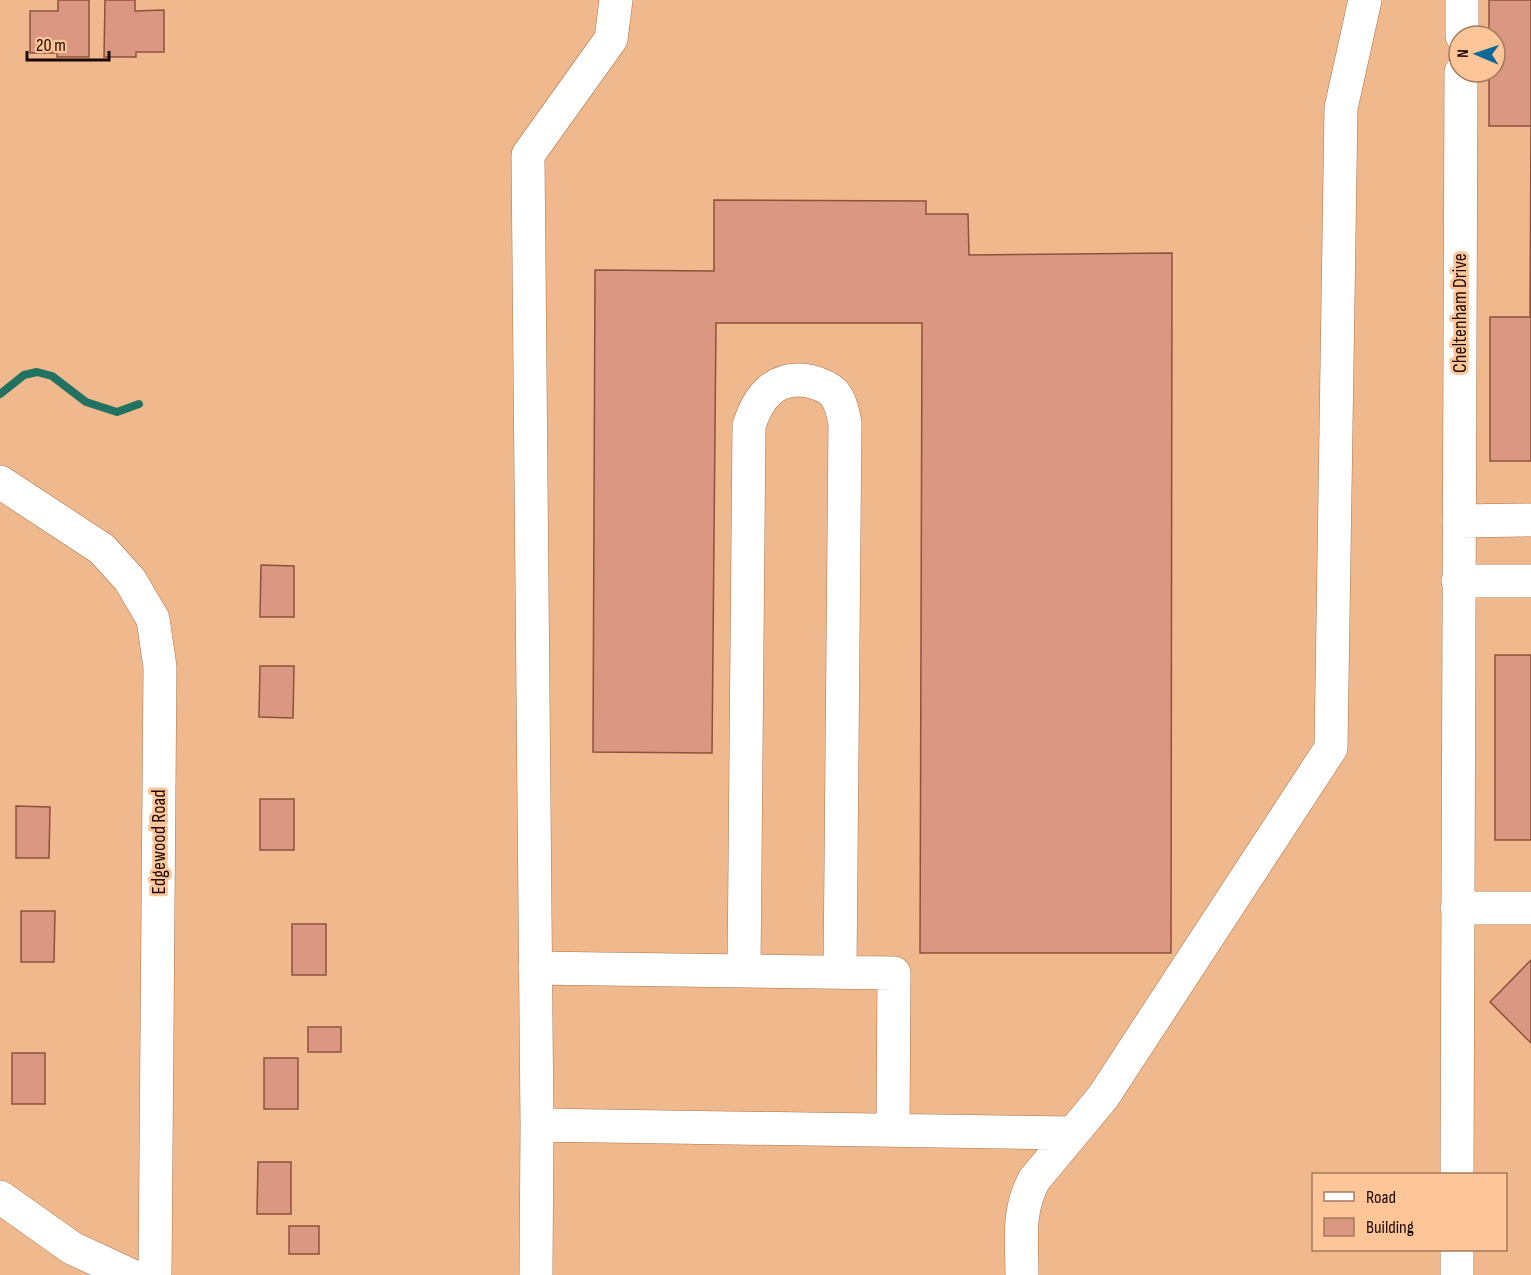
<svg xmlns="http://www.w3.org/2000/svg" width="1531" height="1275" viewBox="0 0 1531 1275" font-family="'Sofia Sans Condensed',sans-serif">
  <style>
    .lines { fill: none; stroke-linecap: round; stroke-linejoin: round }
    .stream { stroke: #227261; stroke-width: 8 }
    .building { fill: #da9781; stroke: #8d513d; stroke-width: 1.5 }
    .minor-casing { stroke: #a9754b; stroke-width: 34 }
    .minor { stroke: #fff; stroke-width: 33 }
    .labels { text-anchor: middle; dominant-baseline: central; stroke-width: 6; stroke-linejoin: round; paint-order: stroke }
    .street-label { font-size: 20px; fill: #1a0800; stroke: #fec599 }
  </style>
  <rect width="100%" height="100%" fill="#f0b88d"/>
  <g class="lines">
    <path class="stream" d="M0,394L24,375L37,372L52,376L86,402L117,412L139,404"/>
  </g>
  <path class="building" d="M58,0H89V57H57V53H30V11H58Z
    M105,0H135V11L164,10V52H136V57H104Z
    M1489,0H1531V461H1490V317H1530L1531,126H1489V72H1495V36H1489Z
    M714,200L926,201V214H968L969,255L1172,253L1171,953H920L922,323H716L712,753L593,752L595,270L714,271Z
    M261,565L294,566V617H260Z
    M1495,655H1531V840H1495Z
    M260,666H294L293,718L259,717Z
    M260,799H294V850H260Z
    M16,806L50,807L49,858H16Z
    M21,911H55L54,962H21Z
    M292,924H326V975H292Z
    M1531,960V1043L1490,1002Z
    M308,1027H341V1052H308Z
    M12,1053H45V1104H12Z
    M264,1058H298V1109H264Z
    M258,1162H291V1214H257Z
    M289,1226H319V1254H289Z"/>
  <g class="lines">
    <defs>
      <path id="minor" d="M1462,36V0
        M0,482L102,549L130,580L153,619L160,667L155,1275
        M1459,521L1531,520
        M1458,581H1531
        M1457,908H1531
        M535,968L894,973L893,1130
        M744,971L749,426C758,397 775,375 809,381C817,383 828,387 834,393C841,402 843,412 845,423L840,972
        M537,1125L1072,1133
        M1457,1174L1461,72
        M0,1197L72,1248L130,1275
        M1457,1250V1275
        M536,1275L537,1125L528,155L611,39L616,0
        M1022,1275C1022,1240 1017,1212 1034,1180L1103,1097L1331,748L1341,108L1365,0"/>
    </defs>
    <use href="#minor" class="minor-casing"/>
    <use href="#minor" class="minor"/>
  </g>
  <g class="labels">
    <g class="street-label">
      <text transform="translate(1460 313) rotate(-90)">Cheltenham Drive</text>
      <text transform="translate(159 842) rotate(-90)">Edgewood Road</text>
    </g>
  </g>
  <rect x="1312" y="1173" width="195" height="78" fill="#fec599" stroke="#a3795c" stroke-width="1.5"/>
  <rect x="1324" y="1192" width="30" height="9" fill="#ffffff" stroke="#a3795c" stroke-width="1.5"/>
  <text x="1366" y="1203" font-size="18" fill="#1a0800">Road</text>
  <rect x="1324" y="1218" width="30" height="18" fill="#da9781" stroke="#a3795c" stroke-width="1.5"/>
  <text x="1366" y="1233" font-size="18" fill="#1a0800">Building</text>
  <g transform="translate(1477 54) rotate(272)"><circle r="28" fill="#fec599" stroke="#a3795c" stroke-width="1.5"/>
  <path d="M0-4.5L10 22L0 15L-10 22Z" fill="#0c6998"/>
  <text y="-9" font-size="16" font-weight="bold" text-anchor="middle" fill="#1a0800">N</text>
  </g>
  <path d="M27 51v9h82v-9" fill="none" stroke="#1a0800" stroke-width="3"/>
  <text x="36" y="51" font-size="18" fill="#1a0800" stroke="#fec599" stroke-width="4.5" paint-order="stroke">20 m</text>
</svg>
